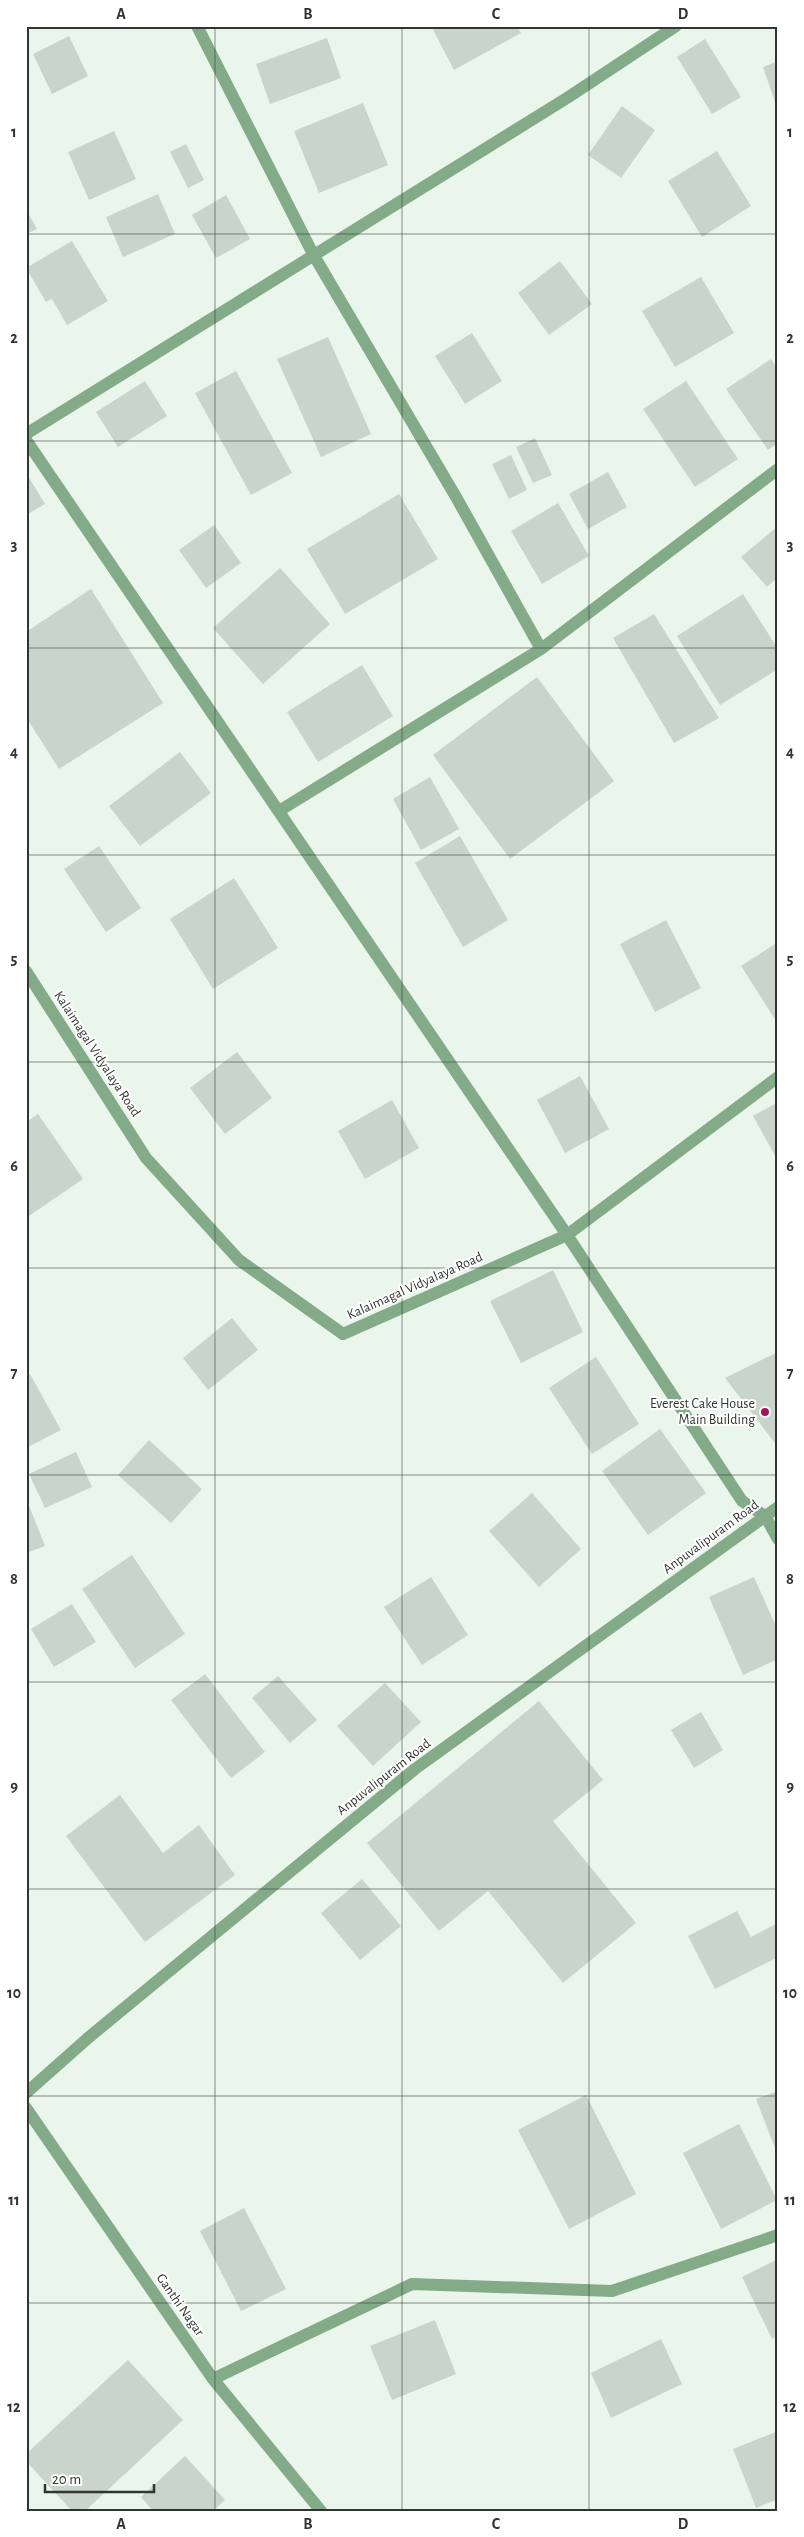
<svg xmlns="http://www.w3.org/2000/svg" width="804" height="2537" viewBox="0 0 804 2537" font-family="'Alegreya Sans',sans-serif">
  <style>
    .building { fill: #c9d5ca }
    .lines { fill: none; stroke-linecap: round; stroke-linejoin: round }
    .minor { stroke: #83ab88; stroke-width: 12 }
    .grid { fill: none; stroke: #303531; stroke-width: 1; stroke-opacity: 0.55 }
    .poi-dot { fill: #a2145a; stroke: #fff; stroke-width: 2 }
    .labels { text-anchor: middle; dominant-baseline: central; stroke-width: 4; stroke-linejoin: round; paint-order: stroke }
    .street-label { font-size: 14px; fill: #303531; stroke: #fff }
    .poi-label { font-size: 14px; fill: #303531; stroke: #fff; text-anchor: end }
    .neatline { fill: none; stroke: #303531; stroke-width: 2 }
    .grid-label { font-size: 16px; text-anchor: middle; font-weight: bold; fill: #303531 }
  </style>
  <rect width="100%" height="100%" fill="#eaf6eb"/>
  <path class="building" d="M431,26H517L521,33L454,70Z
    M69,36L88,76L52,94L33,54Z
    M327,38L341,78L270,104L256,64Z
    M705,39L741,97L712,114L677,57Z
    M778,61V108H777L763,67Z
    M363,103L388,165L319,193L294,131Z
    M622,106L655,130L621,178L588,155Z
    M114,131L136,179L89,200L68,152Z
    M186,144L204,180L188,188L170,152Z
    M717,151L751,206L702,237L668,181Z
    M158,194L175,234L123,257L106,217Z
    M226,195L250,239L216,258L192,215Z
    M26,209L37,229L26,234Z
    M72,241L108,301L67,325L52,299L46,302L26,268Z
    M560,261L592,304L549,335L518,293Z
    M701,277L734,333L675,367L642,311Z
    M472,333L502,381L465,404L435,356Z
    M328,337L371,434L321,457L277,359Z
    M771,359L778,369V443L768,450L726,389Z
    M236,371L292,473L251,495L195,393Z
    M145,381L167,416L118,447L96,412Z
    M686,381L738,459L695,487L643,409Z
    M535,438L552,475L533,483L516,447Z
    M511,455L527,490L509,499L492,464Z
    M608,472L627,507L588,529L569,494Z
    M26,473L45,504L26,515Z
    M399,494L438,559L345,614L307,549Z
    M558,503L589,556L542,584L511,531Z
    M214,525L241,563L206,588L179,550Z
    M778,526V577L767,587L741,557Z
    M280,568L330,624L263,684L213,628Z
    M91,589L163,703L59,769L26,717V632Z
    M743,594L778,649V669L720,705L677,636Z
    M654,614L719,718L674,743L613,638Z
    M362,665L393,716L318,762L287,712Z
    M537,677L614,781L510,859L433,755Z
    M180,752L211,793L140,846L109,806Z
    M430,777L459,829L421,850L393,799Z
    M460,836L508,920L463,947L415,863Z
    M99,846L141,908L106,932L64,869Z
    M234,878L278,948L213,989L170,919Z
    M666,920L701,988L655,1012L620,944Z
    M778,942V1024L741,966Z
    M237,1052L272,1098L225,1134L190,1088Z
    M580,1076L609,1129L565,1153L537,1100Z
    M392,1100L419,1148L365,1179L338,1131Z
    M778,1102V1161L753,1116Z
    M38,1114L83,1179L26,1218V1122Z
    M553,1270L583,1332L521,1363L490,1301Z
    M232,1318L258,1350L208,1390L183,1358Z
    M778,1352V1447L725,1378Z
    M596,1357L639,1424L592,1454L549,1388Z
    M30,1374L61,1430L26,1448V1376Z
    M660,1429L706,1493L648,1535L602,1471Z
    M149,1440L202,1489L171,1523L118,1475Z
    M76,1452L92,1487L45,1508L29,1474Z
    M532,1493L581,1549L539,1587L489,1531Z
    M28,1503L45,1546L26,1553V1504Z
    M132,1555L185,1634L135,1668L82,1589Z
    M431,1577L468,1635L422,1665L384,1607Z
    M754,1577L778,1631V1659L743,1675L709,1597Z
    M72,1604L96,1642L54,1667L31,1629Z
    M205,1674L265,1752L231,1778L171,1700Z
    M278,1676L317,1720L290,1743L252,1698Z
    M385,1683L421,1722L373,1766L337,1726Z
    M539,1701L603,1780L553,1821L636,1923L563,1983L488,1891L439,1931L367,1843Z
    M701,1712L723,1750L694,1768L671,1730Z
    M120,1795L163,1853L199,1825L235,1875L145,1942L66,1836Z
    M362,1879L401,1926L360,1960L321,1913Z
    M737,1911L751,1937L778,1923V1957L715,1989L688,1936Z
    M778,2091V2156L756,2099Z
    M586,2095L636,2194L569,2229L518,2130Z
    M739,2124L777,2200L721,2229L683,2153Z
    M244,2208L286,2289L241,2311L200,2231Z
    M778,2259V2336L772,2339L742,2277Z
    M435,2320L456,2374L392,2400L370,2346Z
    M661,2339L682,2384L611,2418L591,2373Z
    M128,2360L183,2420L85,2511H72L26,2461V2454Z
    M778,2431V2499L756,2508L733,2449Z
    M185,2456L225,2500L213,2511H153L141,2497Z"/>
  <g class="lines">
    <path class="minor" d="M197,26L313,254L456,497L541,649
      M26,434L567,98L676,26
      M26,440L567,1235L742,1501L765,1516L778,1539
      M279,811L541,649L778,469
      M26,971L146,1158L239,1260L343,1334L567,1235L778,1077
      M26,2093L88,2038L415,1769L778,1507
      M26,2108L213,2379L321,2511
      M213,2379L412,2284L612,2291L778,2235"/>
  </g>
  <path class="grid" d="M215,26V2511M402,26V2511M589,26V2511M26,234H778M26,441H778M26,648H778M26,855H778M26,1062H778M26,1268H778M26,1475H778M26,1682H778M26,1889H778M26,2096H778M26,2303H778"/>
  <circle class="poi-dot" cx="765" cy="1412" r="5"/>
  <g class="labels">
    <g class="street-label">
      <text transform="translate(97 1054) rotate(57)">Kalaimagal Vidyalaya Road</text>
      <text transform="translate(415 1286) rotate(-24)">Kalaimagal Vidyalaya Road</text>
      <text transform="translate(711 1537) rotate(-36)">Anpuvalipuram Road</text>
      <text transform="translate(384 1777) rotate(-38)">Anpuvalipuram Road</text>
      <text transform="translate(180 2305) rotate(55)">Ganthi Nagar</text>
    </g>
    <g class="poi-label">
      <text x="755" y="1404">Everest Cake House<tspan x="755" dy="16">Main Building</tspan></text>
    </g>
  </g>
  <rect width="804" height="2537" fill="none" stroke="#ffffff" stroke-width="55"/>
  <path d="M45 2484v8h109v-8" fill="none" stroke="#303531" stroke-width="2.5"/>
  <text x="52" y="2484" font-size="15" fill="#303531" stroke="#ffffff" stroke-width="4" paint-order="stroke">20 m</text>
  <rect x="28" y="28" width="748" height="2482" class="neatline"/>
  <g class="grid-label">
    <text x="121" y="19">A</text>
    <text x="308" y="19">B</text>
    <text x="496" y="19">C</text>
    <text x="683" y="19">D</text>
    <text x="14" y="137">1</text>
    <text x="790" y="137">1</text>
    <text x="14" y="343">2</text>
    <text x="790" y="343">2</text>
    <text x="14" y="550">3</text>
    <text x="790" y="550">3</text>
    <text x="14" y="757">4</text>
    <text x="790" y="757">4</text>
    <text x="14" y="964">5</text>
    <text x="790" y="964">5</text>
    <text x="14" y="1171">6</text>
    <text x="790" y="1171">6</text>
    <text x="14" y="1378">7</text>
    <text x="790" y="1378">7</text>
    <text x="14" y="1584">8</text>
    <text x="790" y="1584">8</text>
    <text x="14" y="1791">9</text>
    <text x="790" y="1791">9</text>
    <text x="14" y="1998">10</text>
    <text x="790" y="1998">10</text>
    <text x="14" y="2205">11</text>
    <text x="790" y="2205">11</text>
    <text x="14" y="2412">12</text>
    <text x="790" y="2412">12</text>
    <text x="121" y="2529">A</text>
    <text x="308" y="2529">B</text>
    <text x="496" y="2529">C</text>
    <text x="683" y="2529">D</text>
  </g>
</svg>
